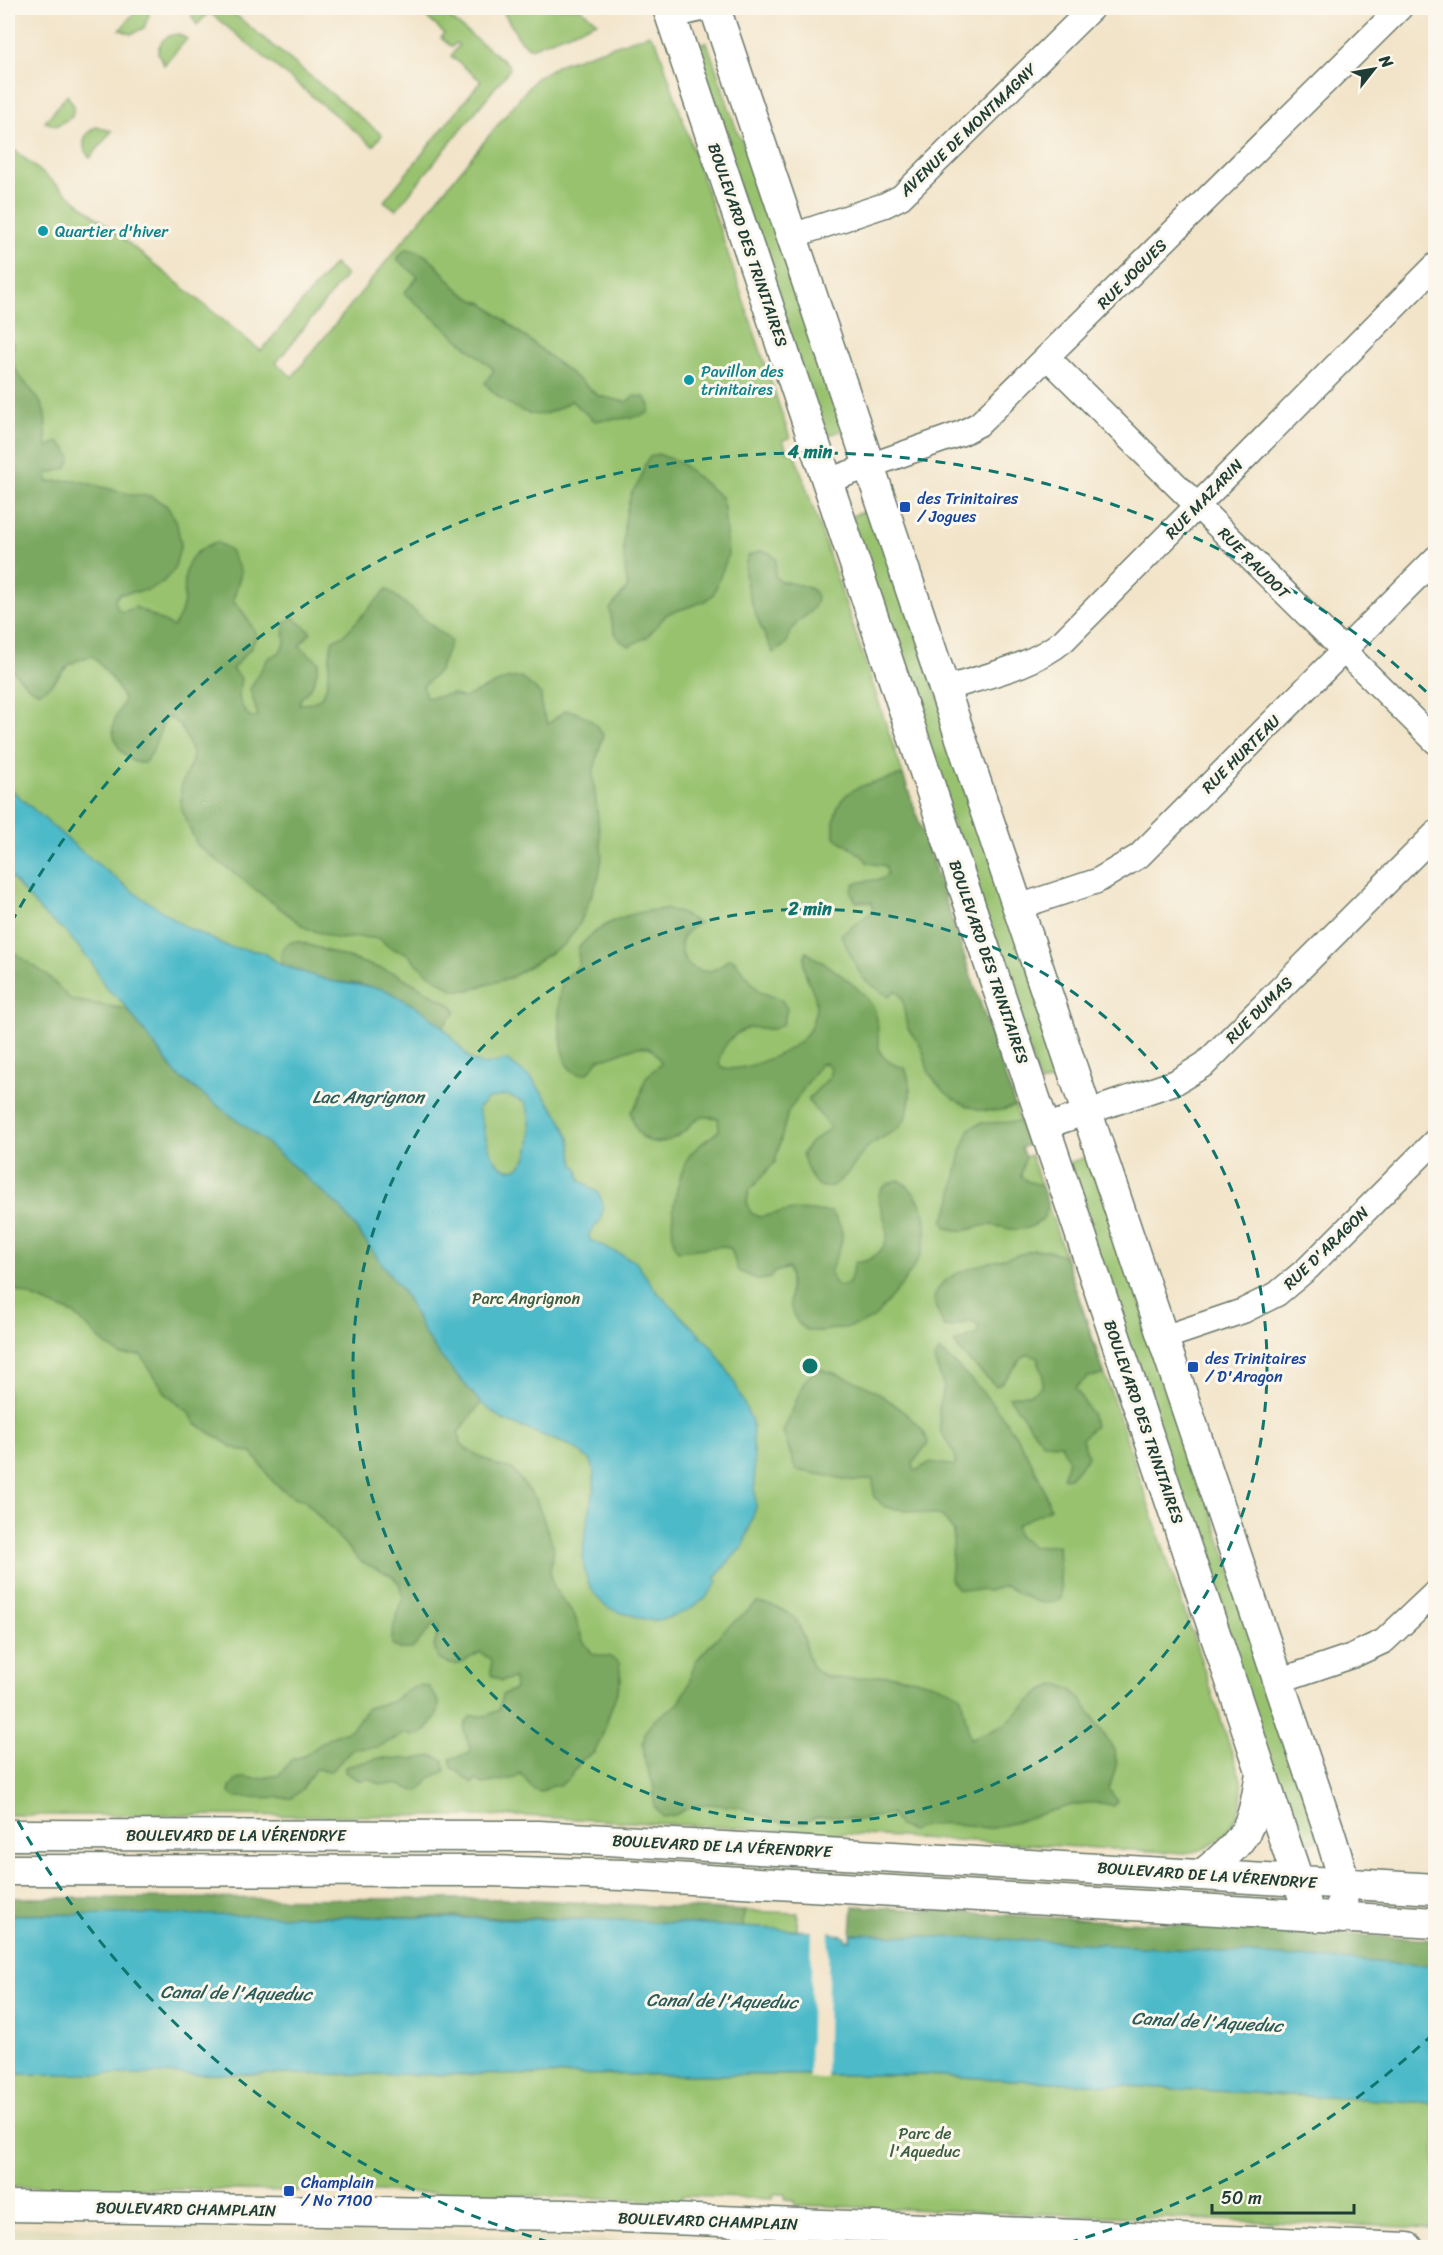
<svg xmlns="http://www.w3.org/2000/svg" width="1443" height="2255" viewBox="0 0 1443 2255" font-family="Sriracha,sans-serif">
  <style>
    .built { fill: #e0dcbb }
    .green { fill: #98c26e; stroke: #5c8051; stroke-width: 1.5 }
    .forest { fill: #7aa861; stroke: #4c724a; stroke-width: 1.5 }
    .water { fill: #4ebac9; stroke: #367c7e; stroke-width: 1.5; fill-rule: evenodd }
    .pier { fill: #f2e4c9 }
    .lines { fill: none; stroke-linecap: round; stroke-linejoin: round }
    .minor-casing { stroke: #697768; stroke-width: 27 }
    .major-casing { stroke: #697768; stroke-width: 33 }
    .minor { stroke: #fff; stroke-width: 24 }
    .major { stroke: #fff; stroke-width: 30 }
    .ring { fill: none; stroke: #0f766e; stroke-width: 3; stroke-dasharray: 10 8 }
    .culture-dot { fill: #0f9aa8; stroke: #fbf7ec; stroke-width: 2 }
    .transit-dot { fill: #1a4fb4; stroke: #fbf7ec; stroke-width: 2 }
    .labels { text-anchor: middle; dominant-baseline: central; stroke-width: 6; stroke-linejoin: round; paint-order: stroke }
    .street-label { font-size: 16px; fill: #1f3d34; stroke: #fbf7ec }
    .culture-label { font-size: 16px; fill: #0d838f; stroke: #fbf7ec; text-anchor: start }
    .transit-label { font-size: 16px; fill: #164399; stroke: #fbf7ec; text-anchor: start }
    .park-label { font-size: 16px; fill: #3d5e42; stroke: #fbf7ec }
    .water-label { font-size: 18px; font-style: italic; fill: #2b5c59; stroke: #fbf7ec }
    .centre { fill: #0f766e; stroke: #fbf7ec; stroke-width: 3 }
    .ring-label { font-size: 18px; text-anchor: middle; font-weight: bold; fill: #0f766e; stroke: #fbf7ec; stroke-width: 6; stroke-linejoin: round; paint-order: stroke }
  </style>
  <rect width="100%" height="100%" fill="#fbf7ec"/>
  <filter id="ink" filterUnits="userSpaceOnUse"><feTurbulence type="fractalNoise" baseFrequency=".0167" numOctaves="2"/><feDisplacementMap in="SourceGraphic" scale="12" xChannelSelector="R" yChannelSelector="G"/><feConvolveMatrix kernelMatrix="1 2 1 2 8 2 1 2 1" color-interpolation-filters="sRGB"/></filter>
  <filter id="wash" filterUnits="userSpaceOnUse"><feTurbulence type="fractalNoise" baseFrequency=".008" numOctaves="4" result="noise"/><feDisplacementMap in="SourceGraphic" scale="24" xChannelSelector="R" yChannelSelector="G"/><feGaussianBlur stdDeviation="1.35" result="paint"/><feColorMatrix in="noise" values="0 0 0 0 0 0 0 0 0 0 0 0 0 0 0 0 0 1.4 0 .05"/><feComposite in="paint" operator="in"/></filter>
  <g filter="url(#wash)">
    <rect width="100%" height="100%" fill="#f2e4c9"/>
    <path class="built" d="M8,2227L474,2234L700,2244L708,2247L8,2248Z"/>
    <path class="green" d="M138,8H146L149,15L144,28L131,34L120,30Z
      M191,8H203L209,11L212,8H227L382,135L373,146L209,12L197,25L192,17Z
      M416,8H437L509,65L510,69L396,210L384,201L481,81L451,56L459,45L456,43L452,47L441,38L444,33Z
      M501,8H580L597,22L531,48L521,42Z
      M178,34L187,39L164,65L158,53C159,41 165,35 178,34Z
      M649,34L657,43L790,438L783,440L788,452L794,450L799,466L1028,1145L1021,1148L1025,1157L1031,1155L1241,1779C1247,1815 1223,1850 1185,1853L523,1816L8,1815V145L261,351L334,264L346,275L276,363L292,377L536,78L560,64Z
      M707,42L738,134L759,174L846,429L823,437L691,47Z
      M67,95L74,106L72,117L56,126L45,122Z
      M96,127L112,131L90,158C80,147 82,134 96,127Z
      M874,508L1064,1076L1040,1084L849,517Z
      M1091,1155L1321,1839L1297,1846L1066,1164Z
      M744,1911L798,1913L797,1931L743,1927Z
      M8,2074L924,2075L1435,2103V2228L795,2205V2200L785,2199V2194H773V2199L682,2196L680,2201L443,2193L8,2187Z"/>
    <path class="forest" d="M405,249C440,250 445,293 483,303L599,396L626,402L634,396L644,397L650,405L649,412C637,420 612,418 595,421L571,401C545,418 532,420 506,402C497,396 491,391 485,383L494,370L404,293L418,277L397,259Z
      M8,336L14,345C4,374 36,386 44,410C47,420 45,436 47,447L58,442L66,448L71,458L67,468L47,474V482L75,480L133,495L150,496L166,505L176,520L181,544L174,570L163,582L148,590L119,594L115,600L117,608L123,612L136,607L173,627C200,593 163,563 216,542L229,549L241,572L233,601L243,612L257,635L251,648L232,669L241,678C238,697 237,704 251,718L258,716L250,689L268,658L279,653L285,643L284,624L293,617L311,632L299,646L319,662C317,670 316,680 311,687C306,694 301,695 299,704C339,705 324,664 333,640L344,635L387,589L451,641L439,671L423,686L426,698L452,694L464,698L506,679L521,677L541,694L542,711L548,724L566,710C583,713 594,720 603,735L593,774L602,856L599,877L580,923L565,944L512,977L469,990H454L427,973L406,953L390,948L380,939L361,937L338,939L306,928L197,845L181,808V786L193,758L188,741L179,724L170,718H165L152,753L144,763C125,764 109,739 114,722C116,714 122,708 124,699L113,680L93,656C57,662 64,681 39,692L30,688L8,666Z
      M658,454L679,462L721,497L724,508L728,556L713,595L703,602L667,614L647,637L629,646C613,639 612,625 610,609L628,587C622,553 621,527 631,494C633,489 637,486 639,482C646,469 641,458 658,454Z
      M761,551L770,553L776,559L775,576L780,581C794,584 831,586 811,611C807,616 800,619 796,624C785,636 795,641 773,653C763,632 736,578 748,556Z
      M903,775L1015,1106C982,1120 944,1101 928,1070C925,1062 925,1054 921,1047C918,1040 911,1035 908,1028C901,1014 909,1002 896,990L889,997L862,978L841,935L873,911L872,902H856L851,892L855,883L882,879L887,874L886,866L868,863C859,850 846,847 834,836C831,785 863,786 903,775Z
      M664,909L676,911L699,923C657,942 698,995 728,959H733L760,992L781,999L787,1009L783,1024C766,1036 761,1023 746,1029C731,1034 717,1052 720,1066C737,1076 785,1054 800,1041C808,1035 813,1022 815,1013C821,988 797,978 806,952C828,966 852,980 869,1001C890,1027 860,1058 905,1068C912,1085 912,1103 904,1121C898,1133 877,1138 867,1148C857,1158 842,1189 824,1187C810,1185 807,1166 802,1154L809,1144L830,1128C824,1116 813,1111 808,1099L829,1078L831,1069L826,1063L820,1064L788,1112L775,1162L749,1191L747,1202L751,1213L759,1217L794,1210L831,1212C853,1238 837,1247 830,1273L834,1283L840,1286L849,1283L855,1262C864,1263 870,1259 877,1254C909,1226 851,1192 899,1180C909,1186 914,1193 920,1203C939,1239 911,1275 888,1301C883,1306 879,1314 873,1318C859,1327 844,1328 829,1330C818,1332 807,1333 799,1324C782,1302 795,1290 788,1268L775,1272L770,1278L759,1280L738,1271L731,1249L725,1246L678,1251C665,1232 677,1174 690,1155C698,1144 710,1139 719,1130L718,1118C713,1118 708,1116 703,1117C694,1118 691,1126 685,1131C658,1151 637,1145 631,1112L639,1100L646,1077L661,1064C649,1028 620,1059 599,1059L588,1073C577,1075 572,1073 566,1063C561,1046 554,999 563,983C566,976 574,971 579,965L578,948C602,921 629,912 664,909Z
      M297,941L397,974L453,1006L456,1011L443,1027L422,1010L360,984L330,981L282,965C279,951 282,943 297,941Z
      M8,948L47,975L71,1000L127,1009L177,1075L262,1139L341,1208L405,1295L424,1333L441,1357L481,1403L458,1433L460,1442L468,1450L498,1466L512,1469L536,1499L554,1548L550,1571L555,1590L574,1614L583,1641L593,1654L610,1657L619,1663L621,1680L601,1739L594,1753L581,1760L572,1775L561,1785H553L541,1792L534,1790L520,1773L515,1778L483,1784L477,1780L472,1783L452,1767L450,1759L470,1753C471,1735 455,1734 471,1716H486L499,1710L502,1695L515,1689L514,1678L501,1681L491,1675V1661L481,1652C461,1661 461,1671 438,1659L434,1647L439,1625L436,1622L412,1649H400L392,1644C390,1636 399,1606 403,1598L399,1583L392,1576L360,1561L305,1501L290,1495L274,1483L253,1454L232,1447L195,1423L189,1412L167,1395L141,1355H121L106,1345L74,1314L18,1291L8,1282Z
      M1020,1122L1028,1145L1021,1148L1025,1157L1021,1176L1027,1181L1041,1185C1043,1191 1048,1200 1047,1207C1046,1224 1026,1231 1011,1229C1003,1228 996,1225 988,1225C969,1227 970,1234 947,1228L943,1221L951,1202L961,1152L970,1128L982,1123Z
      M1033,1250H1045L1064,1255L1104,1375L1088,1377L1075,1388L1091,1413L1095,1426L1082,1438L1088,1457L1071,1477L1063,1478L1068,1460L1061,1444L1043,1443L1009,1397L1032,1393L1042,1386L1043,1374L1037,1358L1029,1354C1015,1360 1011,1379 996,1386L966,1358L954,1343L977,1334L979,1327L972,1321L952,1327H944C941,1318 932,1304 935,1295C946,1265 1007,1261 1033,1250Z
      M940,1351C989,1392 1032,1447 1050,1508C1040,1517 1027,1517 1016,1526L1018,1536L1033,1547L1058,1545L1061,1598C1043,1611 1023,1595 1005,1586L988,1591L958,1589L950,1580L954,1532L942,1516L885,1507L874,1497L873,1479L855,1481L796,1470L783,1432L804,1382L817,1368C855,1379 876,1388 906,1414C917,1424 925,1429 928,1443L913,1463L915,1471L931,1462L955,1466V1455L940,1430L939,1405L944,1387L934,1360Z
      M757,1603C824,1611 792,1661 822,1674C847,1685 869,1673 895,1676C916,1678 943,1685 961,1696L970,1739L1005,1724L1042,1690L1058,1684L1072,1690L1083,1702L1114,1750L1117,1763L1109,1789L1117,1801L1113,1806C1082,1793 1027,1822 992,1828C986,1829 980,1827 974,1826C950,1823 932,1821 910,1831L899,1826L891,1814L858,1820L840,1816L816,1817L803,1823L785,1824L739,1807L708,1804L690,1807L675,1815L663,1817L654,1806V1787L645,1762L643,1745L645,1732L653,1721L679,1703L688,1686L695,1662L723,1631Z
      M419,1685L428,1686L439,1702L438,1713L427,1730L418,1735L404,1734L378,1747L353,1749L331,1771L315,1769L303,1788L292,1798L235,1797L229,1793L230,1787L235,1781L244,1777L257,1779L279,1775L291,1760L304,1756L329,1738L352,1729L367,1708L394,1701L401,1694Z
      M433,1756L444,1760L445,1771L432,1777L419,1791C410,1791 407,1787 400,1785C387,1782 382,1788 371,1779L358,1780L345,1772V1767L380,1758L415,1759Z
      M8,1898L513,1899L744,1911L743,1927L616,1920L477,1917L8,1914Z
      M853,1906L1435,1940V1966L1049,1941L851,1934Z"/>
    <path class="water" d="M8,787L81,851L135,893L186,927L229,947L262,952L282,965L299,971L330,981L384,989L422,1010L443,1027L471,1060L485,1065L507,1060L532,1079L559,1116L570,1138L574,1165L578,1168L580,1180L598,1193L602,1201L603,1209L600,1221L589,1234L590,1240L635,1261L657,1292L712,1347L733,1379L752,1422L756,1507L743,1546L714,1578L718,1581C708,1599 690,1611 671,1617C647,1624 648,1619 626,1614C609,1610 600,1604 591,1588C568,1547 605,1494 591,1461L573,1447L503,1420L481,1403L441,1357L424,1333L405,1295L341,1208L262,1139L177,1075L122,1002L106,988L92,963L65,931L44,915L8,874ZM506,1095L524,1102C534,1116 535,1168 512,1169C505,1170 500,1166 496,1161C485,1147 486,1128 479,1113L478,1108L488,1099Z
      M130,1914L616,1920L829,1932L845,1937V1940H851V1934L1049,1941L1435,1966V2103L924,2075L8,2074V1915Z"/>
    <path class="pier" d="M812,1929H829L826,2078H809Z"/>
  </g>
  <g filter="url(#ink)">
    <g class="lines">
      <defs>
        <path id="minor" d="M671,16L705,8
          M792,236L885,205L901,197L1092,8
          M1048,358L1436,742
          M827,481L962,433L979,424L1400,8
          M945,689C984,676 1032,667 1064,640L1436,265
          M1018,907L1097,881L1139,856L1436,558
          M1044,1127L1176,1082L1205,1064L1436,833
          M1163,1338L1243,1311L1277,1294L1308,1268L1436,1140
          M1278,1681L1352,1656L1384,1641L1436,1592"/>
        <path id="major" d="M668,8L1310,1916
          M715,8L1328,1828L1341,1870L1343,1918
          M8,1835L539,1836L1436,1889
          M8,1870L488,1871L623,1875L1436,1923
          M1203,1874C1248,1837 1252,1830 1261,1773
          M8,2206L570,2215L1408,2248"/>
      </defs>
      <use href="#minor" class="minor-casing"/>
      <use href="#major" class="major-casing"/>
      <use href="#minor" class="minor"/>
      <use href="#major" class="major"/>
    </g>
  </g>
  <g class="ring">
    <circle cx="810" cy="1366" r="457"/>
    <path d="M1433 2034A914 914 0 0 1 1054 2247M566 2247A914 914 0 0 1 11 1809M11 923A914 914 0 0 1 1433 698"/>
  </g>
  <g class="culture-dot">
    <circle cx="43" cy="231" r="6"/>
    <circle cx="689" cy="380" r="6"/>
  </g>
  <g class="transit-dot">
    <rect x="899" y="501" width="12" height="12" rx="3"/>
    <rect x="1187" y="1361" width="12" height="12" rx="3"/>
    <rect x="283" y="2185" width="12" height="12" rx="3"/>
  </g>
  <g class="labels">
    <g class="street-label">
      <text transform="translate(968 130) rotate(-44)">AVENUE DE MONTMAGNY</text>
      <text transform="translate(748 245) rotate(71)">BOULEVARD DES TRINITAIRES</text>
      <text transform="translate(1132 274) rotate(-45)">RUE JOGUES</text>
      <text transform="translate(1204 499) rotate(-46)">RUE MAZARIN</text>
      <text transform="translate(1254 563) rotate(45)">RUE RAUDOT</text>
      <text transform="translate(1241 754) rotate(-45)">RUE HURTEAU</text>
      <text transform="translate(989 962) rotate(71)">BOULEVARD DES TRINITAIRES</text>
      <text transform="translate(1259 1010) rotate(-45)">RUE DUMAS</text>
      <text transform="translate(1326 1248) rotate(-44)">RUE D'ARAGON</text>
      <text transform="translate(1144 1422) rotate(71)">BOULEVARD DES TRINITAIRES</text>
      <text x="236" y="1835">BOULEVARD DE LA VÉRENDRYE</text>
      <text transform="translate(722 1846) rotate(3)">BOULEVARD DE LA VÉRENDRYE</text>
      <text transform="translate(1207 1875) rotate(4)">BOULEVARD DE LA VÉRENDRYE</text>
      <text transform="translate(186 2209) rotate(1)">BOULEVARD CHAMPLAIN</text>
      <text transform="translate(708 2221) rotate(2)">BOULEVARD CHAMPLAIN</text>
    </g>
    <g class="culture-label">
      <text x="55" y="231">Quartier d'hiver</text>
      <text x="701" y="371">Pavillon des<tspan x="701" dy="18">trinitaires</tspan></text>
    </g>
    <g class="transit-label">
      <text x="917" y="498">des Trinitaires<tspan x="917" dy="18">/ Jogues</tspan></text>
      <text x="1205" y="1358">des Trinitaires<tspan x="1205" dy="18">/ D'Aragon</tspan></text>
      <text x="301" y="2182">Champlain<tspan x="301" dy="18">/ No 7100</tspan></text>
    </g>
    <g class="park-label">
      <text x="526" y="1298">Parc Angrignon</text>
      <text x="925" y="2133">Parc de<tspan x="925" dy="18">l'Aqueduc</tspan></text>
    </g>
    <g class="water-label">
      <text x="368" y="1097">Lac Angrignon</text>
      <text transform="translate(236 1993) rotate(1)">Canal de l'Aqueduc</text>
      <text transform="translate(722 2001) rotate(1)">Canal de l'Aqueduc</text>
      <text transform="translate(1207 2022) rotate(3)">Canal de l'Aqueduc</text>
    </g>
  </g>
  <circle cx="810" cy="1366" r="9" class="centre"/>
  <g class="ring-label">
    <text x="810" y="458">4 min</text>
    <text x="810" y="915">2 min</text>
  </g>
  <rect width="1443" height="2255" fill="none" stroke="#fbf7ec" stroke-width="30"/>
  <g transform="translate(1374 69) rotate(59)" stroke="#fbf7ec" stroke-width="4.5" paint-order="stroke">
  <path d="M0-4.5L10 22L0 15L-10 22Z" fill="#1f3d34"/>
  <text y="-9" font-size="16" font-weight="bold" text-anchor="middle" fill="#1f3d34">N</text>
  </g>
  <path d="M1212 2204v9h142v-9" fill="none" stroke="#1f3d34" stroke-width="3"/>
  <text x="1221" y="2204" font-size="18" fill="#1f3d34" stroke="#fbf7ec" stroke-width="4.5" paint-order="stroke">50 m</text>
</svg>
